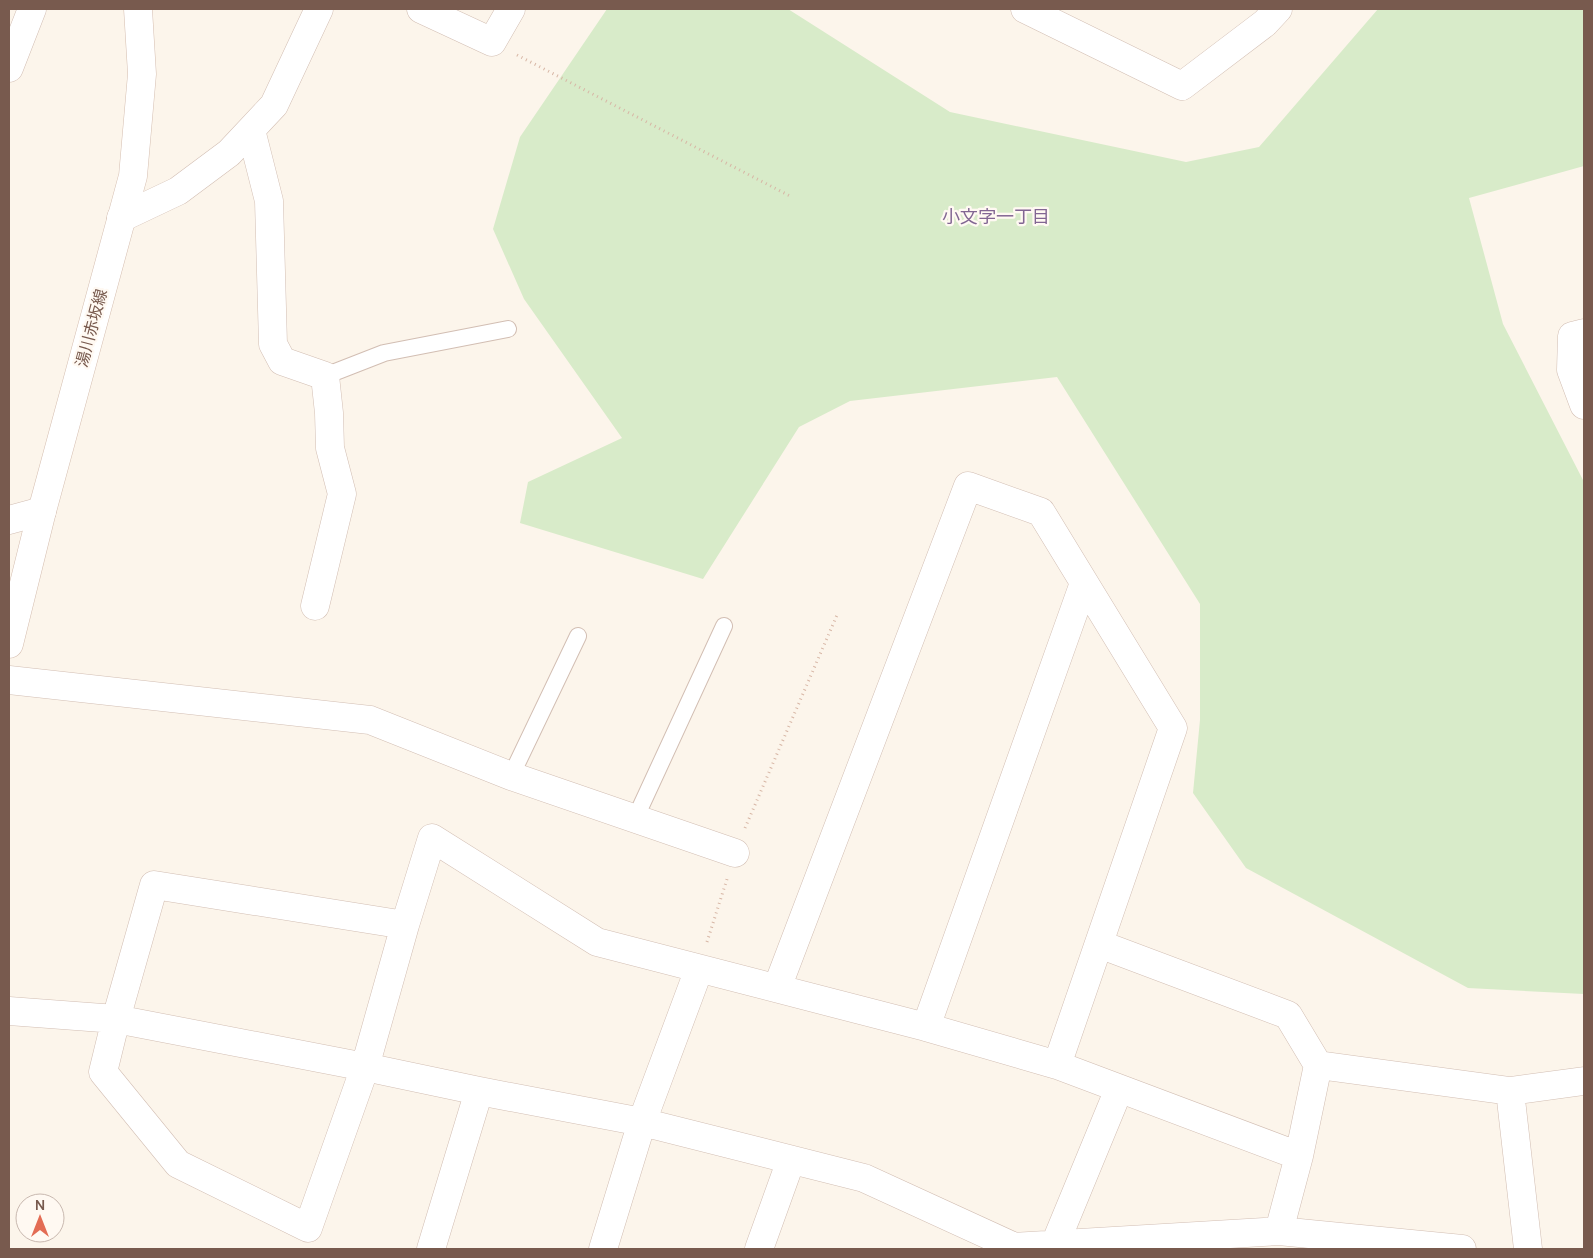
<svg xmlns="http://www.w3.org/2000/svg" width="1593" height="1258" viewBox="0 0 1593 1258" font-family="Manrope,'Noto Sans JP',sans-serif">
  <style>
    .green { fill: #d8ebc9 }
    .lines { fill: none; stroke-linecap: round; stroke-linejoin: round }
    .service-casing { stroke: #d2beb3; stroke-width: 18 }
    .minor-casing { stroke: #d2beb3; stroke-width: 29 }
    .tertiary-casing { stroke: #d2beb3; stroke-width: 29 }
    .secondary-casing { stroke: #d5beb0; stroke-width: 29 }
    .path { stroke: #d7b6a5; stroke-width: 3; stroke-dasharray: 1 4; stroke-linecap: butt }
    .service { stroke: #fff; stroke-width: 16 }
    .minor { stroke: #fff; stroke-width: 28 }
    .tertiary { stroke: #fff; stroke-width: 28 }
    .secondary { stroke: #fff; stroke-width: 28 }
    .labels { text-anchor: middle; dominant-baseline: central; stroke-width: 4.5; stroke-linejoin: round; paint-order: stroke }
    .street-label { font-size: 16px; fill: #785a4e; stroke: #fff9f2 }
    .neighbourhood-label { font-size: 18px; fill: #826693; stroke: #fff9f2 }
  </style>
  <rect width="100%" height="100%" fill="#fcf5eb"/>
  <path class="green" d="M607,9H788L950,112L1186,162L1259,147L1378,9H1584V166L1469,198L1503,324L1584,482V994L1468,988L1246,868L1193,793L1200,720V604L1057,377L850,401L799,427L703,579L520,523L528,482L622,438L524,299L493,229L520,137Z"/>
  <g class="lines">
    <defs>
      <path id="service" d="M325,376L384,353L508,329
        M511,776L578,636
        M635,819L724,626"/>
      <path id="minor" d="M421,9L492,42L511,9
        M1025,9L1182,86L1265,23L1278,9
        M251,130L269,201L273,344L282,361L325,376L329,413L330,448L342,494L315,606
        M121,218L178,191L229,153L274,105L319,9
        M1584,333L1572,336L1571,370L1584,405
        M9,520L42,511
        M9,680L370,720L511,776L735,853
        M405,925L154,885L116,1019L103,1072L178,1164L308,1228L365,1067L405,925L432,838L597,942L926,1027L1057,1065L1299,1156
        M1099,944L1288,1015L1318,1065
        M777,988L968,486L1041,512L1173,728L1057,1065
        M9,1011L116,1019L365,1067L479,1091L642,1122L864,1178L1019,1249
        M926,1027L1084,583
        M1510,1091L1528,1249
        M1279,1231L1299,1156L1318,1065L1510,1091L1584,1081
        M1055,1244L1119,1089
        M1014,1247L1279,1231L1462,1249
        M431,1249L479,1091
        M603,1249L642,1122L699,969
        M759,1249L791,1160"/>
      <path id="tertiary" d="M9,68L32,9"/>
      <path id="secondary" d="M9,644L42,511L133,176L142,74L138,9"/>
    </defs>
    <use href="#service" class="service-casing"/>
    <use href="#minor" class="minor-casing"/>
    <use href="#tertiary" class="tertiary-casing"/>
    <use href="#secondary" class="secondary-casing"/>
    <path class="path" d="M517,55L790,196
      M745,828L837,615
      M707,942L727,879"/>
    <use href="#service" class="service"/>
    <use href="#minor" class="minor"/>
    <use href="#tertiary" class="tertiary"/>
    <use href="#secondary" class="secondary"/>
  </g>
  <g class="labels">
    <g class="street-label">
      <text transform="translate(91 328) rotate(-75)">湯川赤坂線</text>
    </g>
    <g class="neighbourhood-label">
      <text x="996" y="216">小文字一丁目</text>
    </g>
  </g>
  <rect width="1593" height="1258" fill="none" stroke="#785a4e" stroke-width="20"/>
  <g transform="translate(40 1218)"><circle r="24" fill="#fff9f2" stroke="#c9b9b0"/>
  <path d="M0-4L9 19L0 12L-9 19Z" fill="#e36c54"/>
  <text y="-8" font-size="14" font-weight="bold" text-anchor="middle" fill="#785a4e">N</text>
  </g>
</svg>
